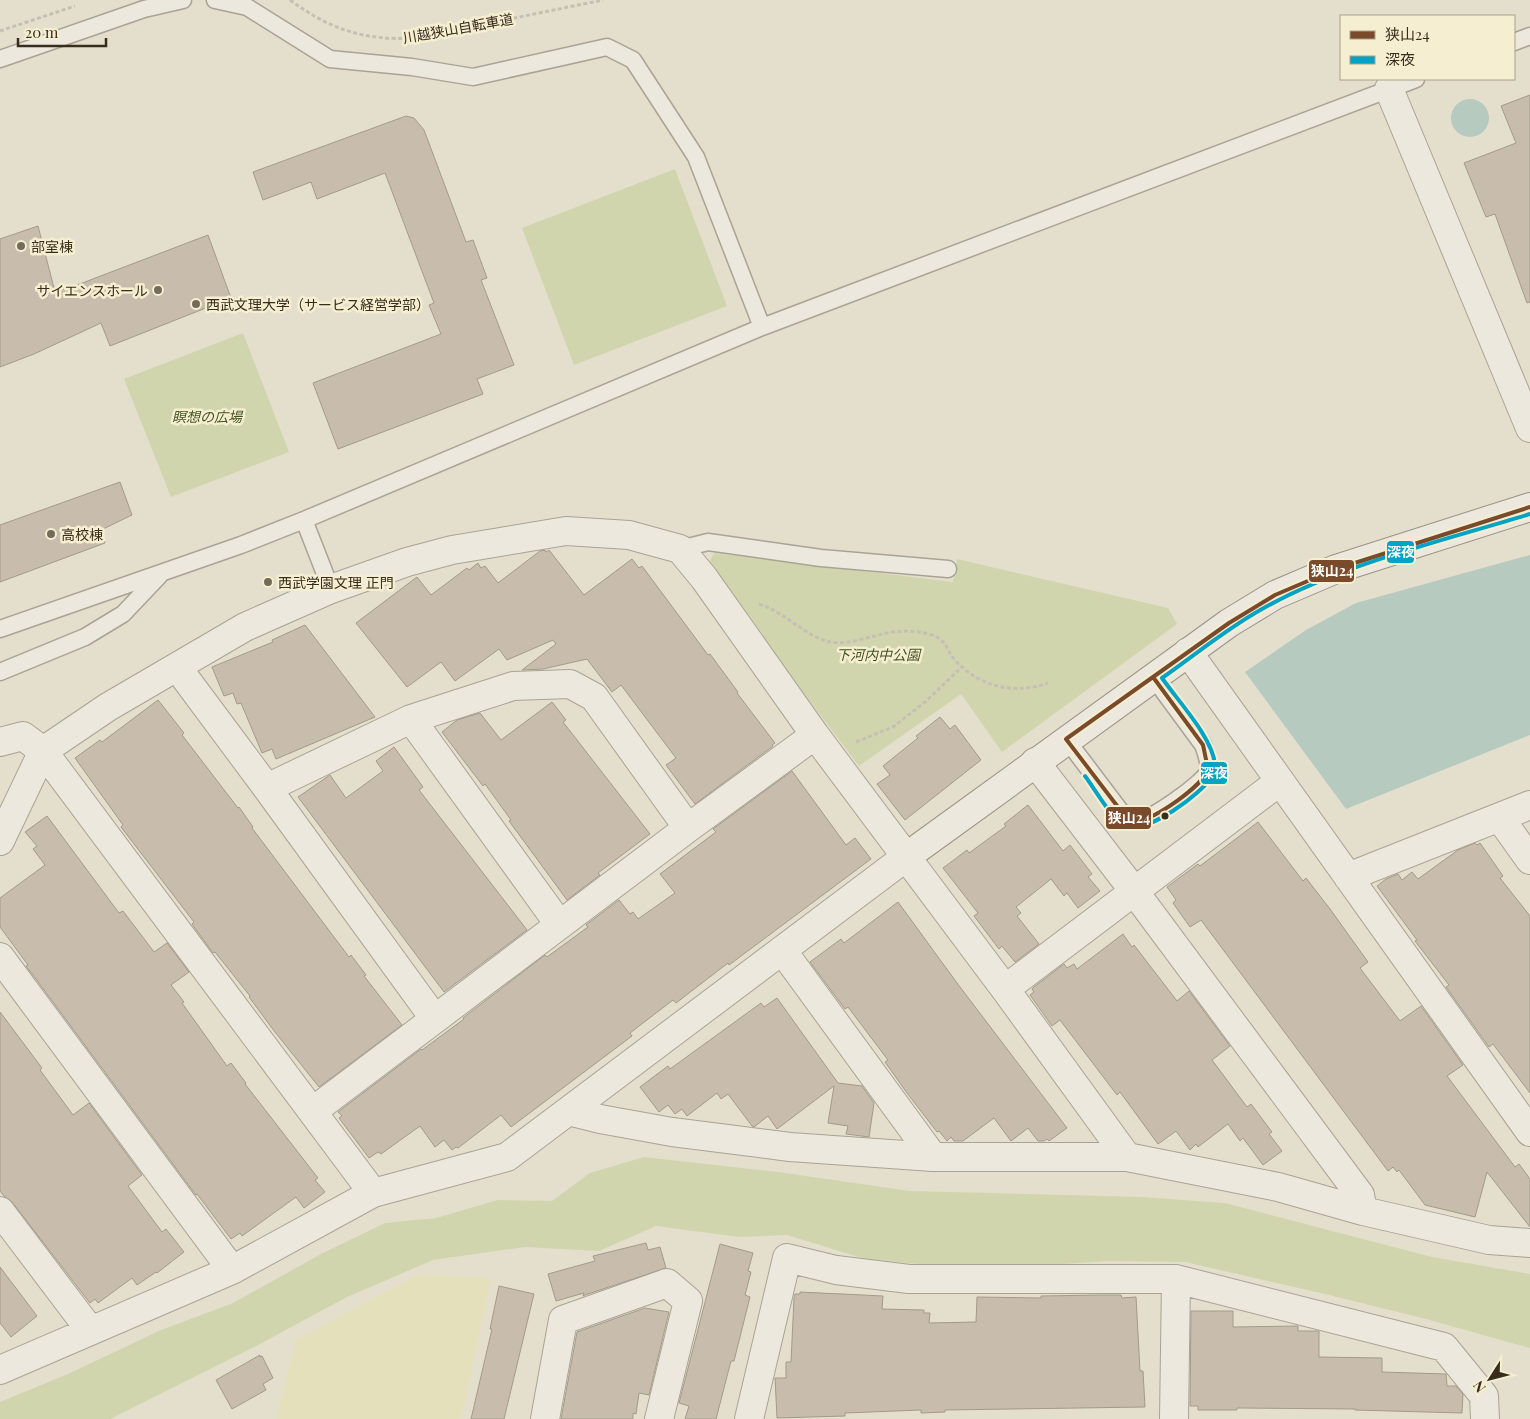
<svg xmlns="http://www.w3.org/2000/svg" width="1530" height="1419" viewBox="0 0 1530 1419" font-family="'Playfair Display','Noto Sans JP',serif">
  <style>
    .farmland { fill: #e5e0bc }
    .green { fill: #d1d5ae }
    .water { fill: #b7cac0 }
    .building { fill: #c8bdad; stroke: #a49a8b }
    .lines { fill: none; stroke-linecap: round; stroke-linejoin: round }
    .lane-casing { stroke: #a9a395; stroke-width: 19 }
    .street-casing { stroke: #a9a395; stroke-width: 30 }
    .secondary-casing { stroke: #999384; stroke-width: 30 }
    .path { stroke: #c4c0b4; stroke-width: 3; stroke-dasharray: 4 2.5; stroke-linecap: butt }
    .lane { stroke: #ece8dd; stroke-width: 16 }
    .street { stroke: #ece8dd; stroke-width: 28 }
    .secondary { stroke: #ece8dd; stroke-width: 28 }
    .bus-1-casing { stroke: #f6eed1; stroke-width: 8 }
    .bus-2-casing { stroke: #f6eed1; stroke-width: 8 }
    .bus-1 { stroke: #7a4b2a; stroke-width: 4 }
    .bus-2 { stroke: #03a3c5; stroke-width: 4 }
    .poi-dot { fill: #746b5a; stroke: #f6eed1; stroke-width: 2 }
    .bus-dot { fill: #382c1d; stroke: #f6eed1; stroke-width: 2 }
    .labels { text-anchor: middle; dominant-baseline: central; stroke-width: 5; stroke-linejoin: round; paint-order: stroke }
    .street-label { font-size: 14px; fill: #382c1d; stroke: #f6eed1 }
    .poi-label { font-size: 14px; fill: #382c1d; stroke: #f6eed1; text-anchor: start }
    .park-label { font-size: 14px; font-style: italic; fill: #445523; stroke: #f6eed1 }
    .line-badge { stroke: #f6eed1; stroke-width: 2 }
    .badge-label { font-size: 14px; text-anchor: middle; font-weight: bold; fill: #fff }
  </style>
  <rect width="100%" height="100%" fill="#e4dfcc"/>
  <path class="farmland" d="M417,1275L491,1278L461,1419H276L296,1340Z"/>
  <path class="green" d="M675,169L727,306L574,365L522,228Z
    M243,333L289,452L171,497L124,379Z
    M714,553L953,582L957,559L1168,608L1177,624L1002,752L961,694L859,766L707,566Z
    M644,1157L778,1172L910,1191L1142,1197L1225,1203L1432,1257L1530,1274V1348L1426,1319L1325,1294L1185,1262L1109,1261L1018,1267L929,1265L865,1259L787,1235L739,1237L656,1226L599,1251L525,1247L433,1260L347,1297L256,1346L110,1419H0V1402L68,1374L161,1330L233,1303L321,1254L385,1223L436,1218L498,1200L552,1201L590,1173Z"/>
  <path class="water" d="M1451 118a19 19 0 1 1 38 0a19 19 0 1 1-38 0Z
    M1530,555V735L1346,809L1245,672L1306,630L1356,603Z"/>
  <path class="building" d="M1530,95V302L1527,303L1495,214L1486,217L1464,163L1516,143L1501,106Z
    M406,116L414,118L424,130L466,242L473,240L487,278L481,280L514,365L477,379L483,394L338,449L313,383L441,334L429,305L434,303L385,173L317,199L311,182L263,200L253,172Z
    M38,226L54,288L62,285L64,290L208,235L231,298L110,346L101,323L34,354L0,367V239Z
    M120,482L132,515L101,530L105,543L0,582V525Z
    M545,550L546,552L549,550L584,595L632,559L639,568L642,566L708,655L710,654L738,692L737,693L775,743L772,745L773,746L695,804L666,765L676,758L621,685L612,692L587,659L543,669L522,670L556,644L553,640L507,660L499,649L455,681L441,662L407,687L356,623L417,577L431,595L467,568L469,570L478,563L481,568L485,566L498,583L540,551Z
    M305,625L375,717L276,759L272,749L262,753L241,703L237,704L233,693L224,696L212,667L273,642L272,640Z
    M158,700L184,733L182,735L238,808L239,807L253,827L252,828L349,957L351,955L366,975L364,976L402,1025L319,1087L275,1032L249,997L250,996L215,952L213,953L192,924L194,922L121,827L123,825L75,758L100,740L102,742Z
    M552,702L566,720L563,722L650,834L598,873L600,875L567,900L509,821L511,820L485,784L483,786L442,732L457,720L480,713L501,740Z
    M940,717L950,729L955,725L981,760L905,820L877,784L890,775L883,766L918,738L916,736Z
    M394,747L423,787L419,790L527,930L444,992L298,797L330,775L346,798L383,771L376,761Z
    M792,771L846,845L855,838L871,859L729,965L728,963L676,1003L673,1000L630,1033L632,1036L511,1127L501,1115L458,1148L456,1147L452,1150L444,1140L435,1147L420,1126L381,1154L378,1152L369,1158L339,1118L342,1116L338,1112L421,1049L422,1050L464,1019L463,1018L545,955L547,957L588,927L586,925L619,900L630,914L633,912L638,919L675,893L660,874L716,832L713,829Z
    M1028,805L1063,851L1070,845L1092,874L1088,877L1100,891L1078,908L1067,893L1064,896L1051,879L1016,907L1021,913L1017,916L1039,944L1015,962L1002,946L999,949L974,916L978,913L943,868L967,850L969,853L1006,826L1004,824Z
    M47,816L119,913L123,911L154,952L167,943L189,972L171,985L184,1002L182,1003L227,1066L231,1063L246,1083L245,1084L318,1178L315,1180L325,1192L304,1208L296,1197L242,1236L240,1233L231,1239L197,1194L196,1195L33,975L26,966L28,965L0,927V898L45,865L33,849L37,846L25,832Z
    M1258,822L1303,881L1306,878L1330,909L1368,962L1360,968L1400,1021L1421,1006L1463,1065L1447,1076L1515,1167L1519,1164L1530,1179V1227L1487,1172L1475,1217L1425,1205L1399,1170L1397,1172L1393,1167L1388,1171L1201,920L1190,927L1173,903L1176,900L1167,887L1198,864L1200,866Z
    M1475,843L1477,845L1480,843L1503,876L1500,878L1530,916V1093L1493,1044L1489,1047L1446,987L1449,985L1415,941L1417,940L1377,886L1386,879L1398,874L1402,880L1412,872L1418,879L1458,850Z
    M898,902L957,983L1067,1128L1049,1141L1047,1139L1044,1141H1038L1028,1128L1011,1141L994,1118L963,1141H954L951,1137L947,1141L939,1131L937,1132L907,1093L885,1062L888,1060L848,1007L845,1009L810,962L841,939L844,943Z
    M1123,934L1132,947L1134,945L1177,1001L1189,991L1230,1046L1212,1060L1247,1107L1251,1104L1272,1132L1269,1134L1282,1151L1263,1165L1243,1138L1240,1141L1228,1124L1198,1147L1196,1144L1190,1150L1176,1131L1158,1144L1120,1092L1117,1095L1060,1020L1052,1026L1030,995L1034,992L1032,989L1034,987L1064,964L1067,968L1074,964L1077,969Z
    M777,998L838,1083L862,1086L874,1103L869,1137L846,1134L848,1126L828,1123L834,1086L777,1129L768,1116L754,1127L752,1126L728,1094L721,1099L717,1093L687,1116L682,1109L675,1114L668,1105L659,1112L640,1087L668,1066L670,1069L761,1003L764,1007Z
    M0,1012L42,1068L40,1070L73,1115L89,1103L142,1175L128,1186L162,1232L166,1229L184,1252L157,1273L156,1272L137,1285L132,1278L98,1303L95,1299L90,1303L12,1202L4,1196L0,1191Z
    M646,1243L648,1250L660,1247L666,1268L585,1295L583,1296L584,1293L556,1301L548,1274L595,1261L593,1256Z
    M720,1244L753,1253L748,1271L751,1272L745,1295L750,1297L734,1361H731L716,1419H685L689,1406L679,1403Z
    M0,1267L37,1316L11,1337L0,1323Z
    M499,1286L534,1294L504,1419H471L492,1329H490Z
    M800,1292L883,1296L882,1309L924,1310V1313H930L929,1323L976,1322L977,1297L1041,1298V1296L1100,1295H1121L1122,1298L1136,1297L1140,1371H1143L1145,1407L945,1410V1412L921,1413V1410L845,1413V1416L777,1418L775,1378H786V1362H791L794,1298L795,1294H800Z
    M645,1308L669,1312L649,1395L639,1393L636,1414L633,1413V1419H561L577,1332Z
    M1191,1311H1233V1327L1298,1326V1331H1319V1357L1382,1358V1372L1446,1374L1447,1386H1456L1463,1394L1462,1413L1355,1410V1409L1237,1408V1410H1198V1406H1190Z
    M260,1355V1357L262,1356L273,1378L263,1384L266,1390L232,1409L216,1380Z"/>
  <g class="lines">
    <defs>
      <path id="lane" d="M215,0L247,7L330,59L412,67L473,77L607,47L633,60L696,157L762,327
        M1514,42L1530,36
        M0,59L144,9L183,0
        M304,520L331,589
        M680,549L708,542L821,558L948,569
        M0,629L241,545L304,520L762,327L1416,79
        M0,672L85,637L123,614L160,575
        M1066,739L1119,809C1124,815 1129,821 1138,821C1150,821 1203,783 1208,772C1210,764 1206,753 1203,745L1153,677"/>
      <path id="street" d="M1389,89L1530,428
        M1188,652L1530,1132
        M177,667L267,788L434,1018
        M411,719L559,924
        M0,742L23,736L43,751L108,707L245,627L331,589L407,562L452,550L566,531L629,535L680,549L704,578L815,735L1005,989L1127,1157
        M1035,762L1134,891L1360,1195L1363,1211
        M267,788L411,719L513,686L570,684L594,697L688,828
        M1500,818L1530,860
        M0,841L43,751L373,1193
        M1348,877L1530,805
        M782,950L933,1157
        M0,957L232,1270
        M1005,989L1279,782
        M313,1111L688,828L815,735
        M568,1111L600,1119L672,1132L790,1147L933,1157H1127L1278,1187L1363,1211L1489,1240L1530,1243
        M0,1211L90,1330
        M0,1370L232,1270L373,1193L507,1157L906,857
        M545,1419L563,1320L667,1283L688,1301L659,1419
        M749,1419L787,1258L836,1270L909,1279H1176L1444,1347L1484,1396L1485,1419
        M1174,1419L1176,1279"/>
      <path id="secondary" d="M906,857L1229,623L1275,595L1336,569L1530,507"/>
    </defs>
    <use href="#lane" class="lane-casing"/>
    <use href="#street" class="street-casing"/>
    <use href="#secondary" class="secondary-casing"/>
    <path class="path" d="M290,0C331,30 365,41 416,38L603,0
      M0,31L75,6
      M759,604C785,612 806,637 830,642C845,645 861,639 875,636C892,631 910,629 928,634C947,639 944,646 954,659C979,687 1013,695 1048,683
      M856,742L893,727L925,702L963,666"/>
    <use href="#lane" class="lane"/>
    <use href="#street" class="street"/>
    <use href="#secondary" class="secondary"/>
    <defs>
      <path id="bus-1" d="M1153,677L1203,745L1208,769C1205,784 1153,821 1137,821C1130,821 1125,816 1121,811L1066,739Z
        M1153,677L1229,623L1275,595L1336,569L1530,507"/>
      <path id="bus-2" d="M1085,776C1095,789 1111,819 1126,826C1146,835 1203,793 1212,776C1215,773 1215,769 1215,765C1213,738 1178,701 1162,678C1195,655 1226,629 1262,609C1342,564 1442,541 1530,514"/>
    </defs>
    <use href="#bus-1" class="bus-1-casing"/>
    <use href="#bus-2" class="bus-2-casing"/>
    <use href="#bus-1" class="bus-1"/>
    <use href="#bus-2" class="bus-2"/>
  </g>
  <g class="poi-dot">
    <circle cx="21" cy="246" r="5"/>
    <circle cx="158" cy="290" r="5"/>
    <circle cx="196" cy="304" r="5"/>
    <circle cx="51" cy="534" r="5"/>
    <circle cx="268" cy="582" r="5"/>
  </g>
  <circle class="bus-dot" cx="1165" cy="816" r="4.5"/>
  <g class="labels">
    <g class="street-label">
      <text transform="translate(458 28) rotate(-10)">川越狭山自転車道</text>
    </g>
    <g class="poi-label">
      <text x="31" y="246">部室棟</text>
      <text x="148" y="290" text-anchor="end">サイエンスホール</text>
      <text x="206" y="304">西武文理大学（サービス経営学部）</text>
      <text x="61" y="534">高校棟</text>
      <text x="278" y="582">西武学園文理 正門</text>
    </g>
    <g class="park-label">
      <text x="207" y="416">瞑想の広場</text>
      <text x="878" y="654">下河内中公園</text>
    </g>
  </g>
  <g class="line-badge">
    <rect x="1386" y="540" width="29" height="24" rx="5" fill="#03a3c5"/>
    <rect x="1308" y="559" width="47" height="24" rx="5" fill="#7a4b2a"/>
    <rect x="1200" y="761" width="28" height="24" rx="5" fill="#03a3c5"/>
    <rect x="1105" y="806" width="47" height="24" rx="5" fill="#7a4b2a"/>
  </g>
  <g class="badge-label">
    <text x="1401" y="557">深夜</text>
    <text x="1332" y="576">狭山24</text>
    <text x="1214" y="778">深夜</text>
    <text x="1129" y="823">狭山24</text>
  </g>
  <rect x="1340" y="15" width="175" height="65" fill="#f6eed1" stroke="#aaa089"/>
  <rect x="1350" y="31" width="25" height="8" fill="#7a4b2a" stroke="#aaa089"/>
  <text x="1385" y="40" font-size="15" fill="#382c1d">狭山24</text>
  <rect x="1350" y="56" width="25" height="8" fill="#03a3c5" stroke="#aaa089"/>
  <text x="1385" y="65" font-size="15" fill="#382c1d">深夜</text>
  <g transform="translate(1490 1379) rotate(234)" stroke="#f6eed1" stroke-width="4" paint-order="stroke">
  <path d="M0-4L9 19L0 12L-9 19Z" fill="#382c1d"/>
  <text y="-8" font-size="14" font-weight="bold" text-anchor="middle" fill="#382c1d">N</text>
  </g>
  <path d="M18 38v8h88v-8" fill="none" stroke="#382c1d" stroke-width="2.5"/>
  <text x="25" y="38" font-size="15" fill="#382c1d" stroke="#f6eed1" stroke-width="4" paint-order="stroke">20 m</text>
</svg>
